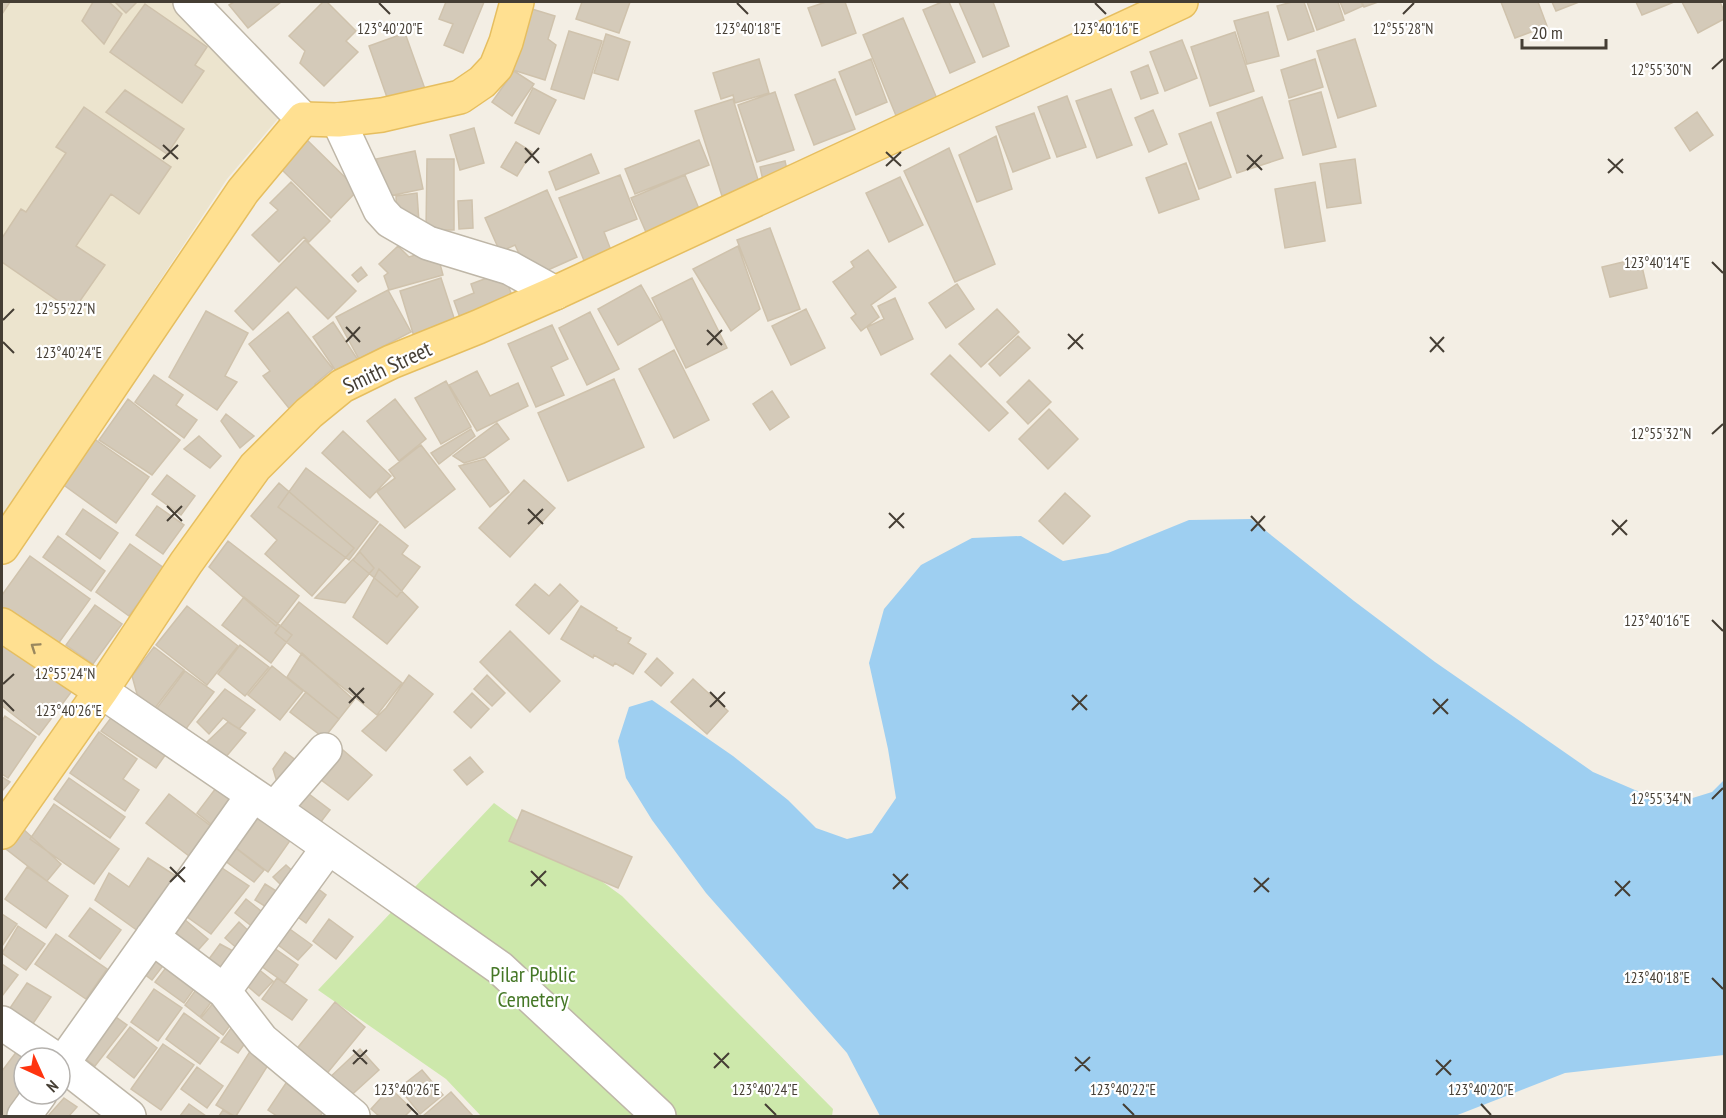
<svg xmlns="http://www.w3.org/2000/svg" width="1726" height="1118" viewBox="0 0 1726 1118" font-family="'PT Sans Narrow',sans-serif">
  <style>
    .education { fill: #ece4ce }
    .green { fill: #cde8ab }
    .water { fill: #9ecff1 }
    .building { fill: #d4cab9; stroke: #cfc2ac; stroke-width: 1.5 }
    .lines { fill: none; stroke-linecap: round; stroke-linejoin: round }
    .minor-casing { stroke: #beb6a7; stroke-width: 36 }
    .major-casing { stroke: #e6be5f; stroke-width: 36 }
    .minor { stroke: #fff; stroke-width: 33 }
    .major { stroke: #ffe091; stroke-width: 33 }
    .oneway { stroke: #99875e }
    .ticks { fill: none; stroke: #453e34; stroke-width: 2 }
    .labels { text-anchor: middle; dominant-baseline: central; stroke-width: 4.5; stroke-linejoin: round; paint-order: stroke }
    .street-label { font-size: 22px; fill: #453e34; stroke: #fff }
    .park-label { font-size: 22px; fill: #457726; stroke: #fff }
    .ticks-label { font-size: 15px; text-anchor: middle; fill: #453e34; stroke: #fff; stroke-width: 4.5; stroke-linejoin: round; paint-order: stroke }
  </style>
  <rect width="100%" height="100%" fill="#f3eee4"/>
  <path class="education" d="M2,2H183L287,108L227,179L2,520Z"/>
  <path class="green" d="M494,803L622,896L833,1109L832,1116H481L446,1079L318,990Z"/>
  <path class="water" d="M1251,519L1354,601L1435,662L1593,772L1670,805L1712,792L1724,780V1055L1565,1073L1455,1116H880L847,1053L706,893L652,820L626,778L618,741L629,707L652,700L733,756L788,800L816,828L847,839L872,833L896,798L888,749L869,663L884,609L921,565L972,538L1021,536L1063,561L1108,553L1189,520Z"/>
  <path class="building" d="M2,2H10L2,14Z
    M93,2H109L122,14L104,44L82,21Z
    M115,2H137L126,13Z
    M234,2H281L248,28L229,5Z
    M323,2H327L356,31L346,41L358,52L324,86L300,63L305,51L289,36Z
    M446,2H484L463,53L444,45L453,24L439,19Z
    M582,2H630L619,33L576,19Z
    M826,2H845L856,33L822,46L808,8Z
    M942,2H949L975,62L950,73L923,10Z
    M959,2H993L1009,46L983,57Z
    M1292,2H1304L1314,31L1288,40L1277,6Z
    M1307,2H1338L1344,20L1317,30Z
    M1340,2H1361L1363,6L1345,14Z
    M1362,2H1378L1364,7Z
    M1501,2H1538L1547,26L1515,38Z
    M1552,2H1579L1556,11Z
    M1636,2H1674L1642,15Z
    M1682,2H1720L1724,11V19L1698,33Z
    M145,4L207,47L195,65L204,71L182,103L110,52Z
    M532,9L555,16L548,39L556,45L545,80L513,70Z
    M1268,12L1279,56L1247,64L1234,21Z
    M903,18L938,101L897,118L863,35Z
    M569,31L602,41L584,99L551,89Z
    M1235,32L1254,91L1210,106L1191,47Z
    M405,33L425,89L389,103L369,46Z
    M606,34L630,42L618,80L594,73Z
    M1355,39L1376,106L1338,118L1317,51Z
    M1182,40L1197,78L1165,91L1150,52Z
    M759,59L769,93L735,103L733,95L721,99L713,73Z
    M871,59L887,102L856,115L839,72Z
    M1315,59L1323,87L1289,98L1281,70Z
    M1148,65L1158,93L1141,99L1131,72Z
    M514,71L534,84L512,116L492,102Z
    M835,79L855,129L814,145L795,95Z
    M533,88L556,100L539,134L515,123Z
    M1111,89L1132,145L1097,158L1076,101Z
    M125,90L184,129L167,154L106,112Z
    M775,92L794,150L757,162L738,105Z
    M1321,92L1336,147L1303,155L1289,101Z
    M1067,96L1086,147L1057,157L1038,107Z
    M1262,97L1283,158L1237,173L1217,113Z
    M733,99L759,183L722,196L695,111Z
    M84,107L171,167L139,214L111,194L76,246L105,265L73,311L2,262V238L21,209L26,212L66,153L56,147Z
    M1153,110L1167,144L1149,152L1135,118Z
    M1697,112L1713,135L1690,151L1675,128Z
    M1034,113L1050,158L1013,172L996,127Z
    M1211,122L1231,177L1199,189L1179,134Z
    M474,128L484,163L460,170L450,135Z
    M303,136L358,190L331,218L275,163Z
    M996,136L1012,189L977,202L959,155Z
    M699,140L709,165L635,194L625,169Z
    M516,142L532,152L517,176L501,167Z
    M949,148L995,264L955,282L904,171Z
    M415,151L423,189L384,197L376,159Z
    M591,154L599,173L556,190L549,172Z
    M427,159H454V230H426Z
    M1355,159L1361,203L1327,208L1320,164Z
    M785,161L789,179L764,185L760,167Z
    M1186,163L1199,199L1159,213L1146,178Z
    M620,175L637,219L604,232L612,253L585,263L559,198Z
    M685,175L702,216L649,239L631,198Z
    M900,177L923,225L889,242L866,193Z
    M291,182L330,221L309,242L304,237L279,262L252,235L278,210L270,203Z
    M1315,182L1325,241L1285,248L1275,189Z
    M547,190L577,257L530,278L515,245L500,252L485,218Z
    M417,193L419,222L397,224L396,196Z
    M472,200L473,228L459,229L458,201Z
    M770,228L800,309L768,321L737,240Z
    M305,240L356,291L328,319L296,287L253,330L235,311Z
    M398,246L409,257L436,249L443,275L389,290L384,276L388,273L379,264Z
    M738,246L760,309L731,331L693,269Z
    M868,250L896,287L871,305L879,317L861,331L851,318L856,314L833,282L854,267L851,262Z
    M1640,258L1647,288L1610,297L1602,267Z
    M361,267L367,275L358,282L352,275Z
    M503,272L516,306L463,326L454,301L474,293L471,284Z
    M441,278L458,330L416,343L400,291Z
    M692,278L727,348L686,368L652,298Z
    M957,284L974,309L946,328L929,303Z
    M641,285L661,320L618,345L598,309Z
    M388,290L411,332L359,359L336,317Z
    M895,298L913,339L881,355L867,327L884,319L878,306Z
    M806,309L825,348L791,365L772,326Z
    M997,309L1019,332L981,367L959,344Z
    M206,311L248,333L225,376L237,382L217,410L169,377Z
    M288,312L333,369L315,384L324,395L296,417L263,376L270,371L249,344Z
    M590,312L619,369L587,385L559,328Z
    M333,322L358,360L338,374L313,337Z
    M552,325L568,359L551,367L564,395L536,407L508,344Z
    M1018,336L1030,348L1000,376L989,364Z
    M674,350L709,420L674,438L639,369Z
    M950,355L1008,413L989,431L931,374Z
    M477,371L490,396L518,383L528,406L477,431L449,385Z
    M154,375L183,395L176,405L197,420L184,438L135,402Z
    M614,379L644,447L568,481L538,413Z
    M1029,380L1051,402L1028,424L1007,402Z
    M446,381L471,427L441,444L415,398Z
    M772,391L789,417L770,430L753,404Z
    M128,399L180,440L152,475L99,440Z
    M395,399L426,439L399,461L367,421Z
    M1049,409L1078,439L1048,469L1019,439Z
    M226,414L254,436L240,448L221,421Z
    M497,423L509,439L484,457L464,463L453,456Z
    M471,429L475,436L439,464L431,453Z
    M343,431L391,476L370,498L322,453Z
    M199,436L221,456L210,468L184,449Z
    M93,438L149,477L116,523L61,483Z
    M421,445L455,489L405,528L377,492L395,478L389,470Z
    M485,459L509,492L490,507L459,466Z
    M306,468L378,522L349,560L278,507Z
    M167,475L195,496L181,515L152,494Z
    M524,480L555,508L510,557L479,528Z
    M279,483L354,548L312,596L265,554L277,540L251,516Z
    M1065,493L1090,516L1063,544L1039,521Z
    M157,506L184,525L163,554L136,535Z
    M83,509L118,533L100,559L66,534Z
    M380,524L408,546L402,554L420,567L397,597L353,560Z
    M58,536L105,571L91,591L43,557Z
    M228,541L299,596L276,626L209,567Z
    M130,544L164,568L129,616L96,592Z
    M360,552L374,568L345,603L315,598Z
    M30,556L90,599L53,651L2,615V595Z
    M379,569L418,607L387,644L353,617Z
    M535,584L549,596L560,584L578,601L549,634L516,605Z
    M244,597L292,635L271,663L222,625Z
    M299,602L402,683L377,715L275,633Z
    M95,605L122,624L93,664L66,645Z
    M187,606L238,646L207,685L156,645Z
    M581,606L617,628L616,630L631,638L628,643L646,654L633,674L615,663L613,666L594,655L593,658L561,639Z
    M510,631L560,681L530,712L480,662Z
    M2,637L75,687L39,735L2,706Z
    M240,645L269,667L245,696L218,674Z
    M154,647L184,670L155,708L137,694L132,676Z
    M302,653L354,700L339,719L287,677Z
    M657,658L673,673L661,686L645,672Z
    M272,666L303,691L280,720L248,695Z
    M185,671L214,692L185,730L157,708Z
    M409,675L433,694L386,751L362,731L386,708Z
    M487,675L505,693L492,706L474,689Z
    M693,679L728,711L707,734L671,702Z
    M225,689L255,710L239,729L223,718L209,734L197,722Z
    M306,692L339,719L324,738L290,712Z
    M472,693L489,709L471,728L454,712Z
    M117,710L171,747L156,768L101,731Z
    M5,716L36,737L8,778L2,774V721Z
    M228,722L246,733L225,758L206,743Z
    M99,732L137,759L123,779L139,790L125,811L70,773Z
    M343,750L372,775L348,800L320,779Z
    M285,752L301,764L280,792L273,769Z
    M470,757L483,772L467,785L454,770Z
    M2,777L10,782L2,791Z
    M69,778L125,817L110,838L54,799Z
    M216,788L232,800L212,825L197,813Z
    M301,788L330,810L314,831L285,810Z
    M169,794L212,827L189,856L146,823Z
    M54,804L119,849L94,884L30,839Z
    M256,806L294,835L268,872L228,842Z
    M522,810L632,857L618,888L509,841Z
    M21,827L61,864L47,881L6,849Z
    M228,842L264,870L254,882L217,855Z
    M148,858L176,876L138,931L95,900L109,873L129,887Z
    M216,864L249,886L211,934L183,914Z
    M286,865L298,876L286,890L273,877Z
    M27,867L68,896L46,928L5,899Z
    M308,881L326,895L306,923L287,909Z
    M265,884L281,894L271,910L255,900Z
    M246,899L270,918L259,932L235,913Z
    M90,908L121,930L100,959L69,936Z
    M2,914L17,924L2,946Z
    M184,919L208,939L192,957L168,936Z
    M329,919L353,937L336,959L313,941Z
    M239,922L252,934L239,950L225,938Z
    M280,922L312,945L298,960L269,938Z
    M18,926L45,944L26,970L2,953Z
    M56,934L107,969L86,999L35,964Z
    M267,943L298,965L285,983L254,961Z
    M220,944L235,952L223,971L209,959Z
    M152,945L169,958L152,980L135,967Z
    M171,961L199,982L184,1003L155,982Z
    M2,964L18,975L2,996Z
    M257,968L273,981L259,996L244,983Z
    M277,978L307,1000L292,1020L262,999Z
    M27,983L51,997L32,1025L8,1011Z
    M200,984L216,996L200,1017L185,1005Z
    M154,989L182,1008L158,1041L131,1022Z
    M218,997L239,1013L223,1035L201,1018Z
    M335,1002L365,1027L320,1082L290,1057Z
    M106,1010L127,1025L95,1066L75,1051Z
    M184,1013L219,1038L200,1064L166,1039Z
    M240,1016L256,1028L238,1053L221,1042Z
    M130,1027L157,1048L134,1078L107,1057Z
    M256,1042L275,1054L236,1116H234L216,1105Z
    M163,1044L194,1065L161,1110L131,1089Z
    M20,1047L36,1058H24V1094L15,1116H2V1071Z
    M360,1049L379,1070L345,1101L326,1081Z
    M197,1067L223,1086L207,1108L181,1089Z
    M422,1070L443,1095L420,1114L399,1088Z
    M286,1083L325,1110L320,1116H277L268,1110Z
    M390,1088L412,1109L405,1116H379L371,1109Z
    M451,1092L473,1116H423Z
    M64,1098L77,1107L69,1116H48Z
    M189,1104L206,1116H180Z
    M223,1110L233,1116H219Z"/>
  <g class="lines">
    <defs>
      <path id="minor" d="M190,2L303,119
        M338,120L380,210L390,221L428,243L510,268L555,293
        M101,691L274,809L500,968L659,1116
        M274,809L325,750
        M152,937L224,991L262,1040L353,1116
        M224,991L328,848
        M2,1023L54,1058
        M60,1062L129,1116
        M60,1067L253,795
        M24,1116L40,1094"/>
      <path id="major" d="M2,547L243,191L303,119L338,120L382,115L460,97L482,82L496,67L506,42L517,2
        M2,625L101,691
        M2,832L101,691L186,563L255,467L309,413L342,386L391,362L478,327L555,293L1181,2"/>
    </defs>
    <use href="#minor" class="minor-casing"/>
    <use href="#major" class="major-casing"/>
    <use href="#minor" class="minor"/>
    <use href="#major" class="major"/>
  </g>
  <defs><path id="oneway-chevron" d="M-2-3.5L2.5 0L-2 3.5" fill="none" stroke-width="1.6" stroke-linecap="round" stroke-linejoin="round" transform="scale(1.5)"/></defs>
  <use class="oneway" href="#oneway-chevron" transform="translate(35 647) rotate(-146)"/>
  <path class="ticks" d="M379,3L390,14M737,3L748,14M1095,3L1106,14M1403,14L1414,3M1712,69L1723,59M163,145L178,159M525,148L539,163M886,152L901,166M1247,155L1262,170M163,159L178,145M1608,159L1623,173M525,163L539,148M886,166L901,152M1247,170L1262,155M1608,173L1623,159M1712,262L1723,273M3,320L14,309M346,327L360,342M707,330L722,345M1068,334L1083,349M1430,337L1444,352M3,342L14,353M346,342L360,327M707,345L722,330M1068,349L1083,334M1430,352L1444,337M1712,434L1723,424M167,506L182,521M528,509L543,524M889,513L904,528M1251,516L1265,531M1612,520L1627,535M167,521L182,506M528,524L543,509M889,528L904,513M1251,531L1265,516M1612,535L1627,520M1712,620L1723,631M3,684L14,674M349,688L364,703M710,692L725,707M1072,695L1087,710M1433,699L1448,714M3,700L14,711M349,703L364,688M710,707L725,692M1072,710L1087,695M1433,714L1448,699M1712,799L1723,788M170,867L185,882M531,871L546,886M893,874L908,889M1254,878L1269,892M1615,881L1630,896M170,882L185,867M531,886L546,871M893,889L908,874M1254,892L1269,878M1615,896L1630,881M1712,978L1723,989M353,1050L367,1064M714,1053L729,1068M1075,1057L1090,1071M1436,1060L1451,1075M353,1064L367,1050M714,1068L729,1053M1075,1071L1090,1057M1436,1075L1451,1060M407,1104L418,1115M765,1104L776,1115M1123,1104L1134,1115M1481,1104L1491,1115"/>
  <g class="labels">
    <g class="street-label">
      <text transform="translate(387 367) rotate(-25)">Smith Street</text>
    </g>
    <g class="park-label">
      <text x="533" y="974">Pilar Public<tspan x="533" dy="25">Cemetery</tspan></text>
    </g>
  </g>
  <g class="ticks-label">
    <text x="390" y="34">123°40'20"E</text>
    <text x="748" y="34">123°40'18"E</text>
    <text x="1106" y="34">123°40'16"E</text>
    <text x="1403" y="34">12°55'28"N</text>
    <text x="1661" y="75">12°55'30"N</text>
    <text x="1657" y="268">123°40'14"E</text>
    <text x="65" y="314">12°55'22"N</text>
    <text x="69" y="358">123°40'24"E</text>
    <text x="1661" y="439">12°55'32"N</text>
    <text x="1657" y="626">123°40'16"E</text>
    <text x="65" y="679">12°55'24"N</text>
    <text x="69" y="716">123°40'26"E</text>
    <text x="1661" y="804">12°55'34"N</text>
    <text x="1657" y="983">123°40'18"E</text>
    <text x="407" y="1095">123°40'26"E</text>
    <text x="765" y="1095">123°40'24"E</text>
    <text x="1123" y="1095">123°40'22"E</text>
    <text x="1481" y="1095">123°40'20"E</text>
  </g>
  <rect width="1726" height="1118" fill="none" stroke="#453e34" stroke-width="6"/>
  <g transform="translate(42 1076) rotate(135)"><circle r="28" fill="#ffffff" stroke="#b5b2ae" stroke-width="1.5"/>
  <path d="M0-4.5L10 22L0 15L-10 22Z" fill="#ff340f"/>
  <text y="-9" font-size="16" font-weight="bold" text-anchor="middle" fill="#453e34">N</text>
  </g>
  <path d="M1522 39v9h84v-9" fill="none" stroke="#453e34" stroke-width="3"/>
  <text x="1531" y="39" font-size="18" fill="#453e34" stroke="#ffffff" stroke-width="4.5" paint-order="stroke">20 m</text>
</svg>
